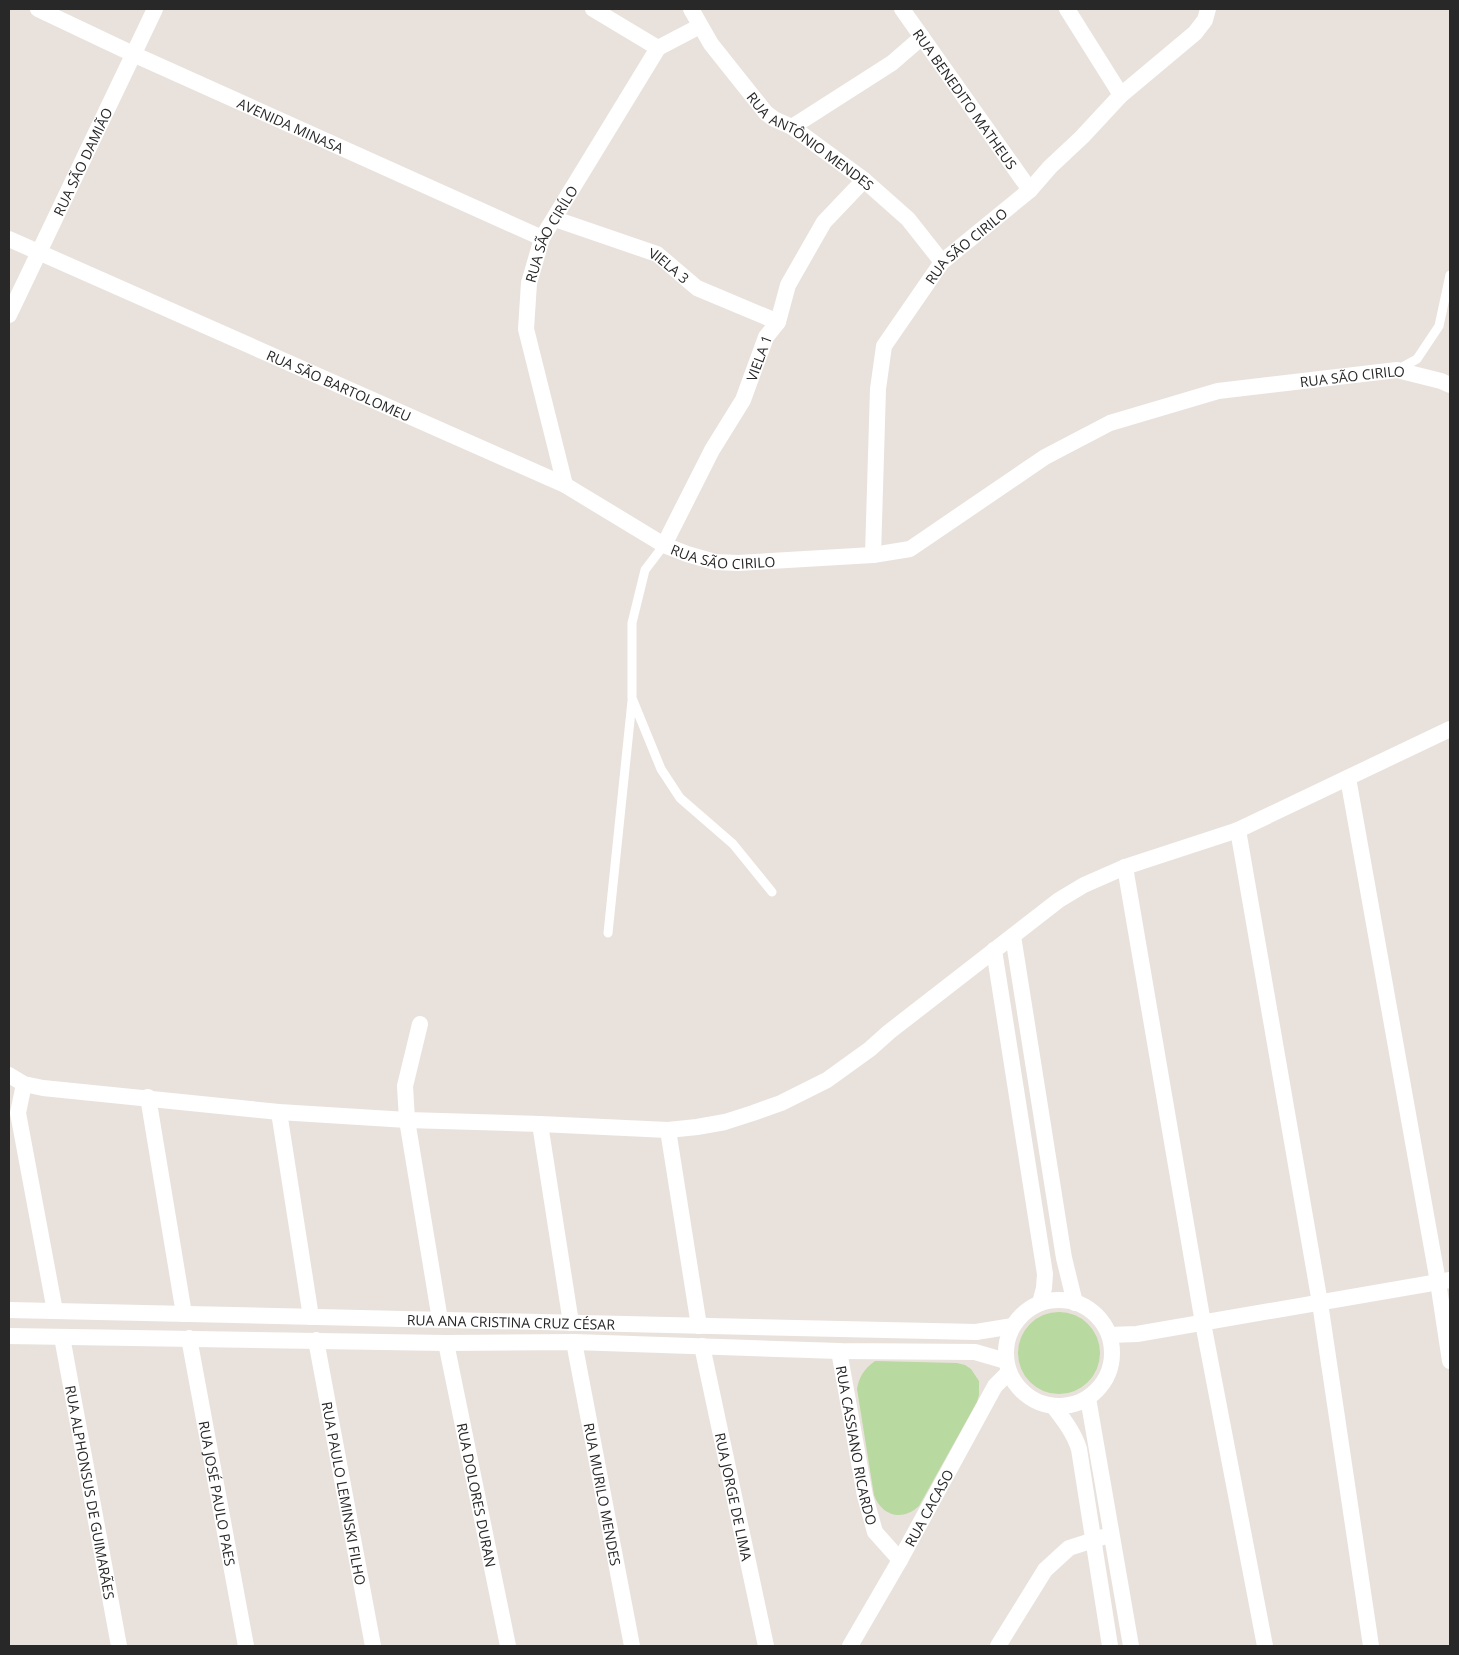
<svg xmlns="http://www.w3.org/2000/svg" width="1459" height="1655" viewBox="0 0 1459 1655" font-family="'Open Sans',sans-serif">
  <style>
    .green { fill: #b8d99f }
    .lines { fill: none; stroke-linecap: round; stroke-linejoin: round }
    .lane { stroke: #fff; stroke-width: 9 }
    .street { stroke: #fff; stroke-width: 16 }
    .labels { text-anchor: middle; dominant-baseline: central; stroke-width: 4.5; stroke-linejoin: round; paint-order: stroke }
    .street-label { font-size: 14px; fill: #282828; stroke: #fff }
  </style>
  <rect width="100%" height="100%" fill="#e9e2dc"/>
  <path class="green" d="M1018 1353a41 41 0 1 1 82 0a41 41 0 1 1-82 0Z
    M875,1361L957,1363L965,1365L971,1369L979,1381V1395L977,1402L919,1506C903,1521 882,1517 874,1495L857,1389C859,1377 864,1369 875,1361Z"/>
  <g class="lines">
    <path class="lane" d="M1397,370L1417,359L1439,326L1450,275
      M664,545L645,570L632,623V698L661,769L680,798L733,844L772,892
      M608,933L632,701"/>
    <g class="street">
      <path id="s1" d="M38,9L133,54L542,238"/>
      <path d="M593,9L658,48"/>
      <path id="s2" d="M691,9L711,44L766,113L774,119L792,127L864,180L908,219L942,262"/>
      <path id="s3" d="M902,9L1030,190"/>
      <path d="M1067,9L1121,95"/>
      <path d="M792,127L892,63L922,37"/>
      <path id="s4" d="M555,219L657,254L697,288L778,322"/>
      <path id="s5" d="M9,239L565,485L664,545L687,554L715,562L738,563L873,555L910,549L1045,457L1110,423L1218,391L1397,370L1441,381L1450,385"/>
      <path id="s6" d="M9,315L155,9"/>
      <path id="s7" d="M565,485L526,329L529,283L542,238L658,48L700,26"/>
      <path id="s8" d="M664,545L712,450L743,400L766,337L778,322L788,285L824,222L864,180"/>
      <path id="s9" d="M873,555L878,389L884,346L942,262L1030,190L1050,167L1082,137L1121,95L1195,33L1205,20L1208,9"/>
      <path d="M1348,778L1438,1282L1450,1361"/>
      <path d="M1238,830L1320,1303L1371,1646"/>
      <path d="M1125,867L1203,1323L1265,1646"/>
      <path d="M1013,936L1064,1258L1075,1303"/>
      <path d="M994,950L1045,1274L1044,1288L1040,1303"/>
      <path d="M420,1024L405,1086L407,1120L440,1320"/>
      <path d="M9,1075L24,1084L43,1088L279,1112L407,1120L540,1124L668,1130L697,1127L725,1122L753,1113L781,1103L827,1080L870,1049L889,1032L1059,900L1084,885L1125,867L1238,830L1450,729"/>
      <path d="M24,1084L18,1113L55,1311"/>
      <path d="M148,1097L184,1314"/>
      <path d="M279,1112L311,1317"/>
      <path d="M540,1124L571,1323"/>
      <path d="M668,1130L699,1326"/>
      <circle cx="1059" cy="1353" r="53"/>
      <path id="s10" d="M9,1310L976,1332L1013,1326"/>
      <path d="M1109,1335L1137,1334L1450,1280"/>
      <path d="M9,1336L446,1343L574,1342L839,1351L975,1352L1006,1361"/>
      <path id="s11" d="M62,1337L119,1646"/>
      <path id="s12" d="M189,1338L246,1646"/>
      <path id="s13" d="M316,1340L373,1646"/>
      <path id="s14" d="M574,1342L632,1646"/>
      <path id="s15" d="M446,1343L508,1646"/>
      <path id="s16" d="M702,1346L766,1646"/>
      <path id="s17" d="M839,1351L865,1496L875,1532L900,1560"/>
      <path d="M1088,1398L1131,1646"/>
      <path d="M1054,1407C1064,1420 1074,1433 1079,1449L1110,1646"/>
      <path id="s18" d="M850,1646L900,1560L995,1386L1008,1373"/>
      <path d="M998,1646L1045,1570L1069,1548L1103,1537"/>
    </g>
  </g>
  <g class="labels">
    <g class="street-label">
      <text stroke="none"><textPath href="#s3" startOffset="110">RUA BENEDITO MATHEUS</textPath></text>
      <text stroke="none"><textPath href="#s1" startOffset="278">AVENIDA MINASA</textPath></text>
      <text stroke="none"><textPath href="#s2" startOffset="181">RUA ANTÔNIO MENDES</textPath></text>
      <text stroke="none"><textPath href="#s6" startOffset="170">RUA SÃO DAMIÃO</textPath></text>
      <text stroke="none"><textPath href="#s7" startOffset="261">RUA SÃO CIRÍLO</textPath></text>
      <text stroke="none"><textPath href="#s9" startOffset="340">RUA SÃO CIRILO</textPath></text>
      <text stroke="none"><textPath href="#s4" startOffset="124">VIELA 3</textPath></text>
      <text stroke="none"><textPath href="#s8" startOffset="210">VIELA 1</textPath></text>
      <text stroke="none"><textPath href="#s5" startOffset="1458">RUA SÃO CIRILO</textPath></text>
      <text stroke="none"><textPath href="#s5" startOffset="361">RUA SÃO BARTOLOMEU</textPath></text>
      <text stroke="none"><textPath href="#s5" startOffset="785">RUA SÃO CIRILO</textPath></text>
      <text stroke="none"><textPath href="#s10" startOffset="502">RUA ANA CRISTINA CRUZ CÉSAR</textPath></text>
      <text stroke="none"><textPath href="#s17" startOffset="96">RUA CASSIANO RICARDO</textPath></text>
      <text stroke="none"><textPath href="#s11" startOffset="158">RUA ALPHONSUS DE GUIMARÃES</textPath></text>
      <text stroke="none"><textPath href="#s12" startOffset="158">RUA JOSÉ PAULO PAES</textPath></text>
      <text stroke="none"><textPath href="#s13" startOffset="156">RUA PAULO LEMINSKI FILHO</textPath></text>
      <text stroke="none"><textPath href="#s15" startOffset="155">RUA DOLORES DURAN</textPath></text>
      <text stroke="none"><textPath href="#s14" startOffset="155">RUA MURILO MENDES</textPath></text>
      <text stroke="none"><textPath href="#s16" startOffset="154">RUA JORGE DE LIMA</textPath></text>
      <text stroke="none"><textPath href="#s18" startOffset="159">RUA CACASO</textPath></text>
    </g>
  </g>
  <rect width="1459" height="1655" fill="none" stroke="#282828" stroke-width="20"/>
</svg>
